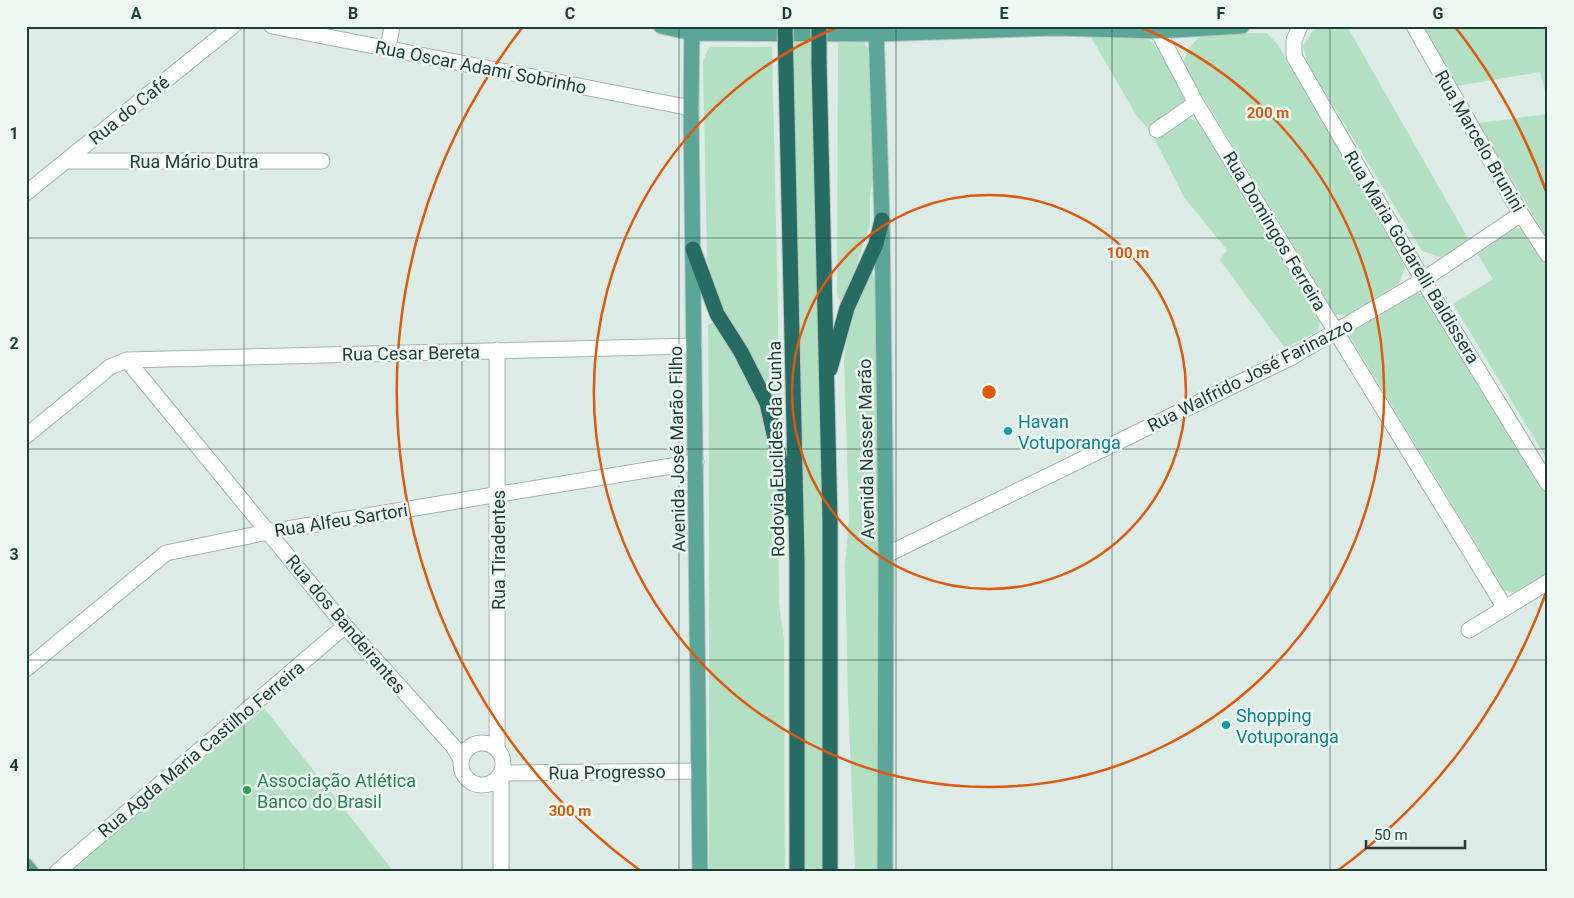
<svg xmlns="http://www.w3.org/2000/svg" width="1574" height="898" viewBox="0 0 1574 898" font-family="Roboto,sans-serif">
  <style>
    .green { fill: #b3e0c2 }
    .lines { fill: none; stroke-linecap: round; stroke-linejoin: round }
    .minor-casing { stroke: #a0b3ae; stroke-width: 17 }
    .major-casing { stroke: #bbc5c3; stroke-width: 17 }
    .highway-casing { stroke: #bbc5c3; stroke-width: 17 }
    .minor { stroke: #fff; stroke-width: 15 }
    .major { stroke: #5ca698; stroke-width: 15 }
    .highway { stroke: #266c62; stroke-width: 15 }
    .highway-bridge-casing { stroke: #bbc5c3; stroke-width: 17; stroke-linecap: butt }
    .highway-bridge { stroke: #266c62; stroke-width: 15 }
    .grid { fill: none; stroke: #1d3d36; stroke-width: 1; stroke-opacity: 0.55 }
    .ring { fill: none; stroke: #de580e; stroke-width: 2.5 }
    .culture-dot { fill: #0f9aa8; stroke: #eef8f3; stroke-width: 2 }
    .leisure-dot { fill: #2e9e5b; stroke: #eef8f3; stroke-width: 2 }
    .labels { text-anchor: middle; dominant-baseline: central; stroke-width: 5; stroke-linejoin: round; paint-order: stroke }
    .street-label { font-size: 18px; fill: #1d3d36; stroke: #eef8f3 }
    .culture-label { font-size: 18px; fill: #0d838f; stroke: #eef8f3; text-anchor: start }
    .leisure-label { font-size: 18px; fill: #27864d; stroke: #eef8f3; text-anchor: start }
    .centre { fill: #de580e; stroke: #eef8f3; stroke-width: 2.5 }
    .ring-label { font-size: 15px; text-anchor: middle; font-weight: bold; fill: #de580e; stroke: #eef8f3; stroke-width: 5; stroke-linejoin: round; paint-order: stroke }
    .neatline { fill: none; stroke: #1d3d36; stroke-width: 2 }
    .grid-label { font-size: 16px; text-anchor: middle; font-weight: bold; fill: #1d3d36 }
  </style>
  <rect width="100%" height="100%" fill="#ddebe6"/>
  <path class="green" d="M1332,26H1347L1469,240L1443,258L1422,251L1307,63L1303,46L1313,30Z
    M1427,26H1548V102L1540,72L1457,86L1425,31Z
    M1267,33L1278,45L1407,262L1399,284L1348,315L1335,314L1183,64L1188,49L1202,34Z
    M1091,37H1145L1154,44L1186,95L1185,106L1156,136H1162L1189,118L1202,123L1322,315L1318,331L1285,348L1220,260L1227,250L1184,197L1151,132L1136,115Z
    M810,38L821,386L824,872H804V562L793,39Z
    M838,40H862L868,48L874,168L870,196V225L845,300L840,302L837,293Z
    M709,47H772L778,309V371L782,406L777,409C772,400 769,390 764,381C740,339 718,306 707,259L703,61Z
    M1548,114V240L1478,123Z
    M1512,228L1525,229L1548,268V461L1453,304L1493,279L1476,252Z
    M872,271L875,282L878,338L880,872H855L848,699L845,566L849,516L844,360L851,310Z
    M1414,292L1427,297L1548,493V575L1519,593L1505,591L1350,337L1354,326Z
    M717,321L764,406L778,489L779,602L784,640L785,872H709V472L708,325L713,322Z
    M264,708L394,872H67Z"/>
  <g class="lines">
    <defs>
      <path id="minor" d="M272,26L691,108
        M1300,26L1294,40V56L1423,280L1548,484
        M1414,26L1521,214L1548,255
        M1158,31L1196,103L1505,608
        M388,49L392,26
        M1157,130L1196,103
        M67,161H322
        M26,193L233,26
        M497,350V749
        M127,360L345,626L453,746L461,759
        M26,436L110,367L127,360L694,346
        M886,555L1292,357L1423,280L1521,214
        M1469,630L1548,582
        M26,669L166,553L268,532L696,462
        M461 764a21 21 0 1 1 42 0a21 21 0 1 1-42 0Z
        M501,773L699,771
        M501,774V872
        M57,872L345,626"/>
      <path id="major" d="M661,26L692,33L876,34L1056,28L1158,31L1242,26
        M692,26L691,108L700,872
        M876,26L882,220L884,373L886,555L885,872
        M26,866L31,872"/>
      <path id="highway" d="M819,62L830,521V872
        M786,69L797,561V872
        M693,249L717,314L741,352L767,403L781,465L788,508
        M830,369L847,308L876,244L882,220"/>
    </defs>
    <use href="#minor" class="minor-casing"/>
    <use href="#major" class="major-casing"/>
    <use href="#highway" class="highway-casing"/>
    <use href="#minor" class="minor"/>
    <use href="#major" class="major"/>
    <use href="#highway" class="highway"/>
    <defs>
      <path id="highway-bridge" d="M785,26L786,69
        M819,26V62"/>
    </defs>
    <use href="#highway-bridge" class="highway-bridge-casing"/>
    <use href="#highway-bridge" class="highway-bridge"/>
  </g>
  <path class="grid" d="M244,26V872M462,26V872M679,26V872M896,26V872M1112,26V872M1330,26V872M26,238H1548M26,449H1548M26,660H1548"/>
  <g class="ring">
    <circle cx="989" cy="392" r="197"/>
    <path d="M1140 27A395 395 0 1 1 838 27"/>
    <path d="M1547 590A592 592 0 0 1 1337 871M641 871A592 592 0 0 1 522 28M1456 28A592 592 0 0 1 1547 194"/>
  </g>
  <g class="culture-dot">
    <circle cx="1008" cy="431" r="5"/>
    <circle cx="1226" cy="725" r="5"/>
  </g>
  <circle class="leisure-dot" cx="247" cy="790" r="5"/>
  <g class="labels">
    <g class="street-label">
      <text transform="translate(481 67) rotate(11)">Rua Oscar Adamí Sobrinho</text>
      <text transform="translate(129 110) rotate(-39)">Rua do Café</text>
      <text transform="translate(1480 141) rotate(60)">Rua Marcelo Brunini</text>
      <text x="194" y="161">Rua Mário Dutra</text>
      <text transform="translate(1275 231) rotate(59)">Rua Domingos Ferreira</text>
      <text transform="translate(1412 257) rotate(59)">Rua Maria Godarelli Baldissera</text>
      <text transform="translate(411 353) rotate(-1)">Rua Cesar Bereta</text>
      <text transform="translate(1250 375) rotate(-27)">Rua Walfrido José Farinazzo</text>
      <text transform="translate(677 449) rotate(-91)">Avenida José Marão Filho</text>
      <text transform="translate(776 449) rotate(-91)">Rodovia Euclides da Cunha</text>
      <text transform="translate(866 449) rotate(-91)">Avenida Nasser Marão</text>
      <text transform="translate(341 520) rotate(-9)">Rua Alfeu Sartori</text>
      <text transform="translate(498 550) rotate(-90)">Rua Tiradentes</text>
      <text transform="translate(346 624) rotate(50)">Rua dos Bandeirantes</text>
      <text transform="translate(201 749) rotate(-40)">Rua Agda Maria Castilho Ferreira</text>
      <text transform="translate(607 772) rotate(-1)">Rua Progresso</text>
    </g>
    <g class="culture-label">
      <text x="1018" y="421">Havan<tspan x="1018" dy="21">Votuporanga</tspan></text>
      <text x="1236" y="715">Shopping<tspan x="1236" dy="21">Votuporanga</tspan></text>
    </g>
    <g class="leisure-label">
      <text x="257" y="780">Associação Atlética<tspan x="257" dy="21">Banco do Brasil</tspan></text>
    </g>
  </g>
  <circle cx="989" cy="392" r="8" class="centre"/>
  <g class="ring-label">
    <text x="1268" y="118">200 m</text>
    <text x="1128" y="258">100 m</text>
    <text x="570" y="816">300 m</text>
  </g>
  <rect width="1574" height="898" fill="none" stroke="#eef8f3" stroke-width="55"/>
  <path d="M1366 840v8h99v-8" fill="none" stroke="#1d3d36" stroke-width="2.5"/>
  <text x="1374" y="840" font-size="15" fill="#1d3d36" stroke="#eef8f3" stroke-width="4" paint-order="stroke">50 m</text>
  <rect x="28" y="28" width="1518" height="842" class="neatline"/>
  <g class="grid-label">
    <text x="136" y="19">A</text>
    <text x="353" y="19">B</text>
    <text x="570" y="19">C</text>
    <text x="787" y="19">D</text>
    <text x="1004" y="19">E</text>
    <text x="1221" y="19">F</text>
    <text x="1438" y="19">G</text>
    <text x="14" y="139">1</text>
    <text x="14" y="349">2</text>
    <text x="14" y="560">3</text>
    <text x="14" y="771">4</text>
  </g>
</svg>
